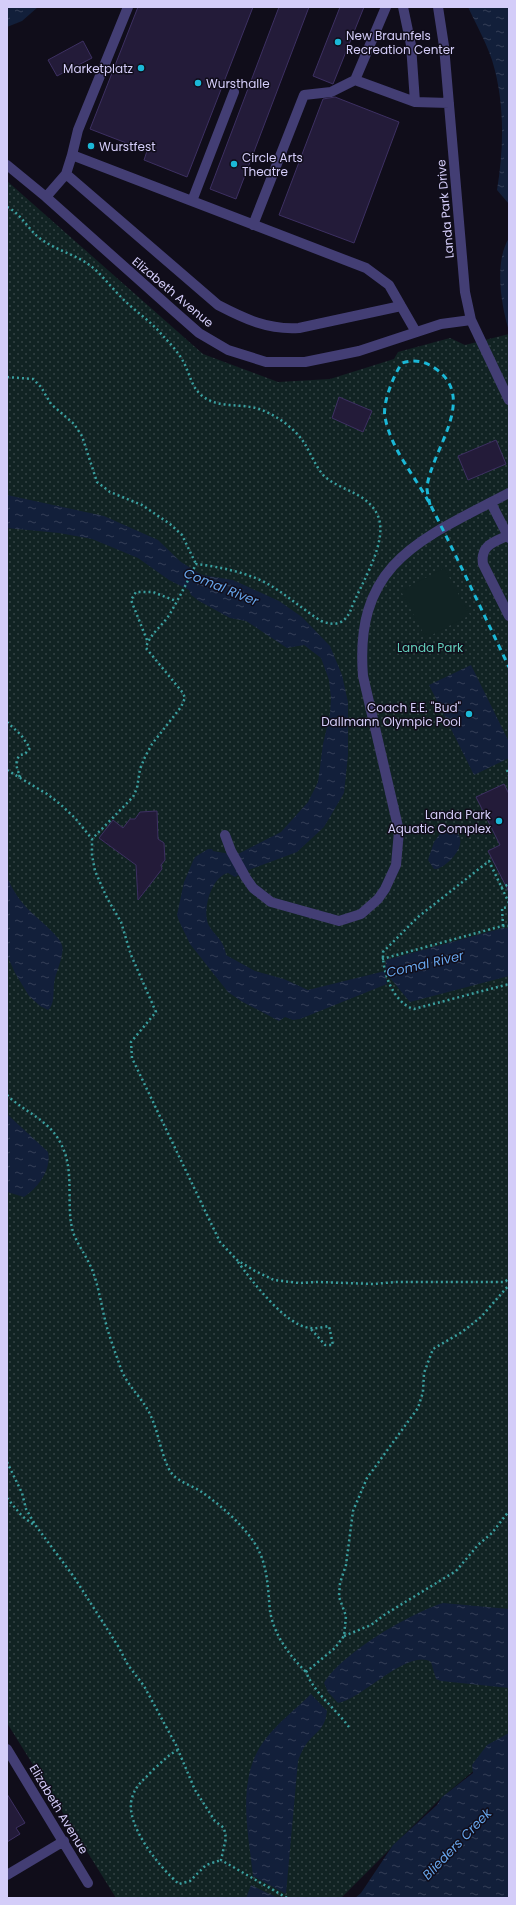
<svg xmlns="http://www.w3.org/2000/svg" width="516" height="1905" viewBox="0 0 516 1905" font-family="Poppins,sans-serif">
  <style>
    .grass { fill: url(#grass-dots) }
    .garden { fill: #112323 }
    .water { fill: url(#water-ripples) }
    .building { fill: #231b39; stroke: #3d3062 }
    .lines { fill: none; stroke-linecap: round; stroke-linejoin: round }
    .path { stroke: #3a9f9f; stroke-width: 2.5; stroke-dasharray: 2 3; stroke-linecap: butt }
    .minor { stroke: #433e74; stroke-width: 10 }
    .rail { stroke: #1bb8d7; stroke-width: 3; stroke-dasharray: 6 5; stroke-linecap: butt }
    .poi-dot { fill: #1bb8d7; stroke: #100d1a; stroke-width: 1.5 }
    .labels { text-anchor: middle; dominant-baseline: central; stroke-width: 3; stroke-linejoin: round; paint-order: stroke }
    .poi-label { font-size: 12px; fill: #d4cdf9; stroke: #100d1a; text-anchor: start }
    .street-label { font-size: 12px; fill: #d4cdf9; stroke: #100d1a }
    .park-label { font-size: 12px; fill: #63cfba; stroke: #100d1a }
    .water-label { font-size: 13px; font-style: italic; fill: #67a6ec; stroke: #100d1a }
  </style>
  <defs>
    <pattern id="grass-dots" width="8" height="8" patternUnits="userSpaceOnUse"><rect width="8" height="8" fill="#112323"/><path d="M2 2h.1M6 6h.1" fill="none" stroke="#334244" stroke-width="1.8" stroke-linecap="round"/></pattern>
    <pattern id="water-ripples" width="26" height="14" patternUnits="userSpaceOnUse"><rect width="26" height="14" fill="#121f3a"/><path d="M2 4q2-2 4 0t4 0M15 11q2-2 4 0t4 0" fill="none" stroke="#343e57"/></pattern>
  </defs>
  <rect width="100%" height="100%" fill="#100d1a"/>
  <path class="grass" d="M7,181L203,354L278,382L330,379L394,359L398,352L450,338L465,345L509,334V1741L439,1800L341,1898H116L7,1723Z"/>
  <path class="garden" d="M444,568L470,615L426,638L401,591Z"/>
  <path class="water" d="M7,7H38L22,21L7,27Z
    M468,7H509V204L497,190C504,148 505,102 492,60C486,42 476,24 468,7Z
    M509,238V331C501,305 494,262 509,238Z
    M7,495L104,516L158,540L181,562L202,575L233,580L279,601L302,617L330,646L342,675L348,702V755L344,793L324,827L297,852L251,869L235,877L228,873C212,877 204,905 207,920C209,932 225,939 226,955L255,971L284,979L308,990L385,971L386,960L503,928H509V976L410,1002L385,972L387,984L300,1019L293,1020L285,1017L279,1021L241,1001L228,992L190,944L179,921L177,915L184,882L193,861L195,857L208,849H212L213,851L236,855L281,832L308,802L318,782L323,744L330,714L331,698L329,680L321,658L304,645L287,648L246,621L230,618L199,601L191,595L189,590L169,580L138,558L92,539L59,533L7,528Z
    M471,665L509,742V758L474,775L429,685Z
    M451,829C476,840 444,871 434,869L428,860L434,842L443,830Z
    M7,877C12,888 17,897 25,906C33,915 60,936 62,945C65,955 55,973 54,984C53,991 55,1005 48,1010L40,1006L29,996L15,973L7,955Z
    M7,1114L48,1152C52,1169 38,1188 24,1197L7,1192Z
    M443,1603L509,1609V1688L441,1681L436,1679L431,1662C408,1648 361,1700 338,1703L328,1692L324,1683C343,1652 409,1614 443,1603Z
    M311,1694L327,1711C325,1731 314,1732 305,1746C302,1750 300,1756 298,1761L286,1894L253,1876C248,1830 235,1776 267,1737C280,1721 297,1708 311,1694Z
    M509,1733V1898H355L361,1893L393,1845L437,1805L442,1797L473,1773L472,1765L487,1745Z
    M251,1885L278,1898H246Z"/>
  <path class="building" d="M138,7H253L187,177L144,160L147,151L90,129Z
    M279,7H309L236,199L210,189Z
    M340,7H364L333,84L313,76Z
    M83,41L92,58L57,76L48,60Z
    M335,97L399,122L354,243L279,215L323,99Z
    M339,397L372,411L363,432L332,418Z
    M496,440L506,464L468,480L458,456Z
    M504,784L509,794V892L488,851L500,845L476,797Z
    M157,811L158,839L164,843L165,860L161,865L162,869L138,900L136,865L99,838L113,820L123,828L130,819H135L140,812Z
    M7,1794L25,1823L16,1828L20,1834L7,1842Z"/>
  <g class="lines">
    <path class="path" d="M7,207C20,213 27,227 37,236C52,249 72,253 88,264C100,272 109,285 120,296C133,310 150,320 162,335C170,343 179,353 184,363C190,374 191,386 201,395C219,410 242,402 262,410C279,417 297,430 306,446C312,456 317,469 325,477C342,491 368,493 378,516C389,543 359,586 350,612C343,625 334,626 321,621C304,610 289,597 273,587C251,573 221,567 196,564C188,581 180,596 171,612C164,625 149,634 146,648L183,693L185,698L181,707L152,744L145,757L140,769L137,788L133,797L92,839
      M7,377L33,379L41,387L51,404L74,424L82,436L97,482L110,492L142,505L170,524L182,535L196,564
      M147,640L131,600L136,592H153L176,601
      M7,722L21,735L30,748L25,754L20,755C14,762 17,769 20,776H16
      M7,770L47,794L60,804L75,818L92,839V855L95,871L107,898L121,922L131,955L156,1012L131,1042L132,1058L220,1242L237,1260L255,1271L274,1280L299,1283L318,1282L374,1284L395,1282H504L509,1279
      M507,770L509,775
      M501,888L509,884
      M509,903L489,861L418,917L383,952C382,971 393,1003 414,1009L509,984
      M503,926L502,908L509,907
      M382,959L502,926H509
      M7,1095C24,1112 48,1119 60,1142C76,1170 65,1204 73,1232C78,1246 88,1258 93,1272C100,1291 102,1311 108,1331C112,1344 117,1357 121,1369C127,1385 141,1397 149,1412C158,1430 160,1450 168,1467C174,1482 191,1484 203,1493C222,1506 249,1530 259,1551C268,1570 268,1591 270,1611C274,1635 289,1655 306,1672
      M238,1262C252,1281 286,1326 310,1328C316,1329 323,1327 329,1326L333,1345H325L310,1328
      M7,1462L22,1493L26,1509L36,1526L74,1577L118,1646L128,1665L144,1686L176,1745L195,1790L215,1821L224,1828L226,1838L221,1860L287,1898
      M7,1498L22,1516L34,1525
      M344,1636L371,1625L384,1615L456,1571L478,1545L492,1533L509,1511
      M349,1727C335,1708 315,1694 306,1672L335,1648L344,1636L346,1616L339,1597L340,1583L346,1565L353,1511L367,1478L418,1408L423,1392L424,1373L433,1349L462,1332L481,1317L509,1285
      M178,1750C168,1755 162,1762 154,1769C145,1779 136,1784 132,1798C124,1824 160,1868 179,1884L190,1881L206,1865L221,1860"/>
    <path class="minor" d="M403,7L411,45L415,102L449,103
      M438,7L444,46L465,292L471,320L509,400
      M355,80L415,102
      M72,155L78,130L128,7
      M7,165L46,197L174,311L199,333L228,350L266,362H305L359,351L441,324L471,320
      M66,174L218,305C245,319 268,330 299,328L401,306
      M46,197L66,174L72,155L366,268L389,285L416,332
      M192,201L234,92
      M253,225L304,95L331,92L355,80L386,7
      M491,503L509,538
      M509,535C494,542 480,545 483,564L509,616
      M225,835L231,851L246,878L253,888L271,902L339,921L361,914L378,899L385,889L396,865L399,831L363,676C354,562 421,539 509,493
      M7,1749L88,1883
      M7,1875L64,1841"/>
    <path class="rail" d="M430,505C429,499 427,493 427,487C431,451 478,399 436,369C425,361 415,359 402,363C394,374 382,404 385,417C391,450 416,477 431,506C458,559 483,613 509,667"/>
  </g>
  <g class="poi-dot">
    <circle cx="338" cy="42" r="4"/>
    <circle cx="141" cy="68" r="4"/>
    <circle cx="198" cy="83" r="4"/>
    <circle cx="91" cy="146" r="4"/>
    <circle cx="234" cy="164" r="4"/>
    <circle cx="469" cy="714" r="4"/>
    <circle cx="499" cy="821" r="4"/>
  </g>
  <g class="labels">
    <g class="poi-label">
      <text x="346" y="35">New Braunfels<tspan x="346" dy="14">Recreation Center</tspan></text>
      <text x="133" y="68" text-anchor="end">Marketplatz</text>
      <text x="206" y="83">Wursthalle</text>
      <text x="99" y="146">Wurstfest</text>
      <text x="242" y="157">Circle Arts<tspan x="242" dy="14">Theatre</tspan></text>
      <text x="461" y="707" text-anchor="end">Coach E.E. "Bud"<tspan x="461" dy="14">Dallmann Olympic Pool</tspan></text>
      <text x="491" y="814" text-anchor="end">Landa Park<tspan x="491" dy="14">Aquatic Complex</tspan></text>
    </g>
    <g class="street-label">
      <text transform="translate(445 209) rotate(-95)">Landa Park Drive</text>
      <text transform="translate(173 292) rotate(40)">Elizabeth Avenue</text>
      <text transform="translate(59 1809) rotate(59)">Elizabeth Avenue</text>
    </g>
    <g class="park-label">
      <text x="430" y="647">Landa Park</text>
    </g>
    <g class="water-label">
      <text transform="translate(221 587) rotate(22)">Comal River</text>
      <text transform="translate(425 964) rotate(-13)">Comal River</text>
      <text transform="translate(457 1844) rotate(-46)">Blieders Creek</text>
    </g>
  </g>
  <rect width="516" height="1905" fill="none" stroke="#d4cdf9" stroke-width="16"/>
</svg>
